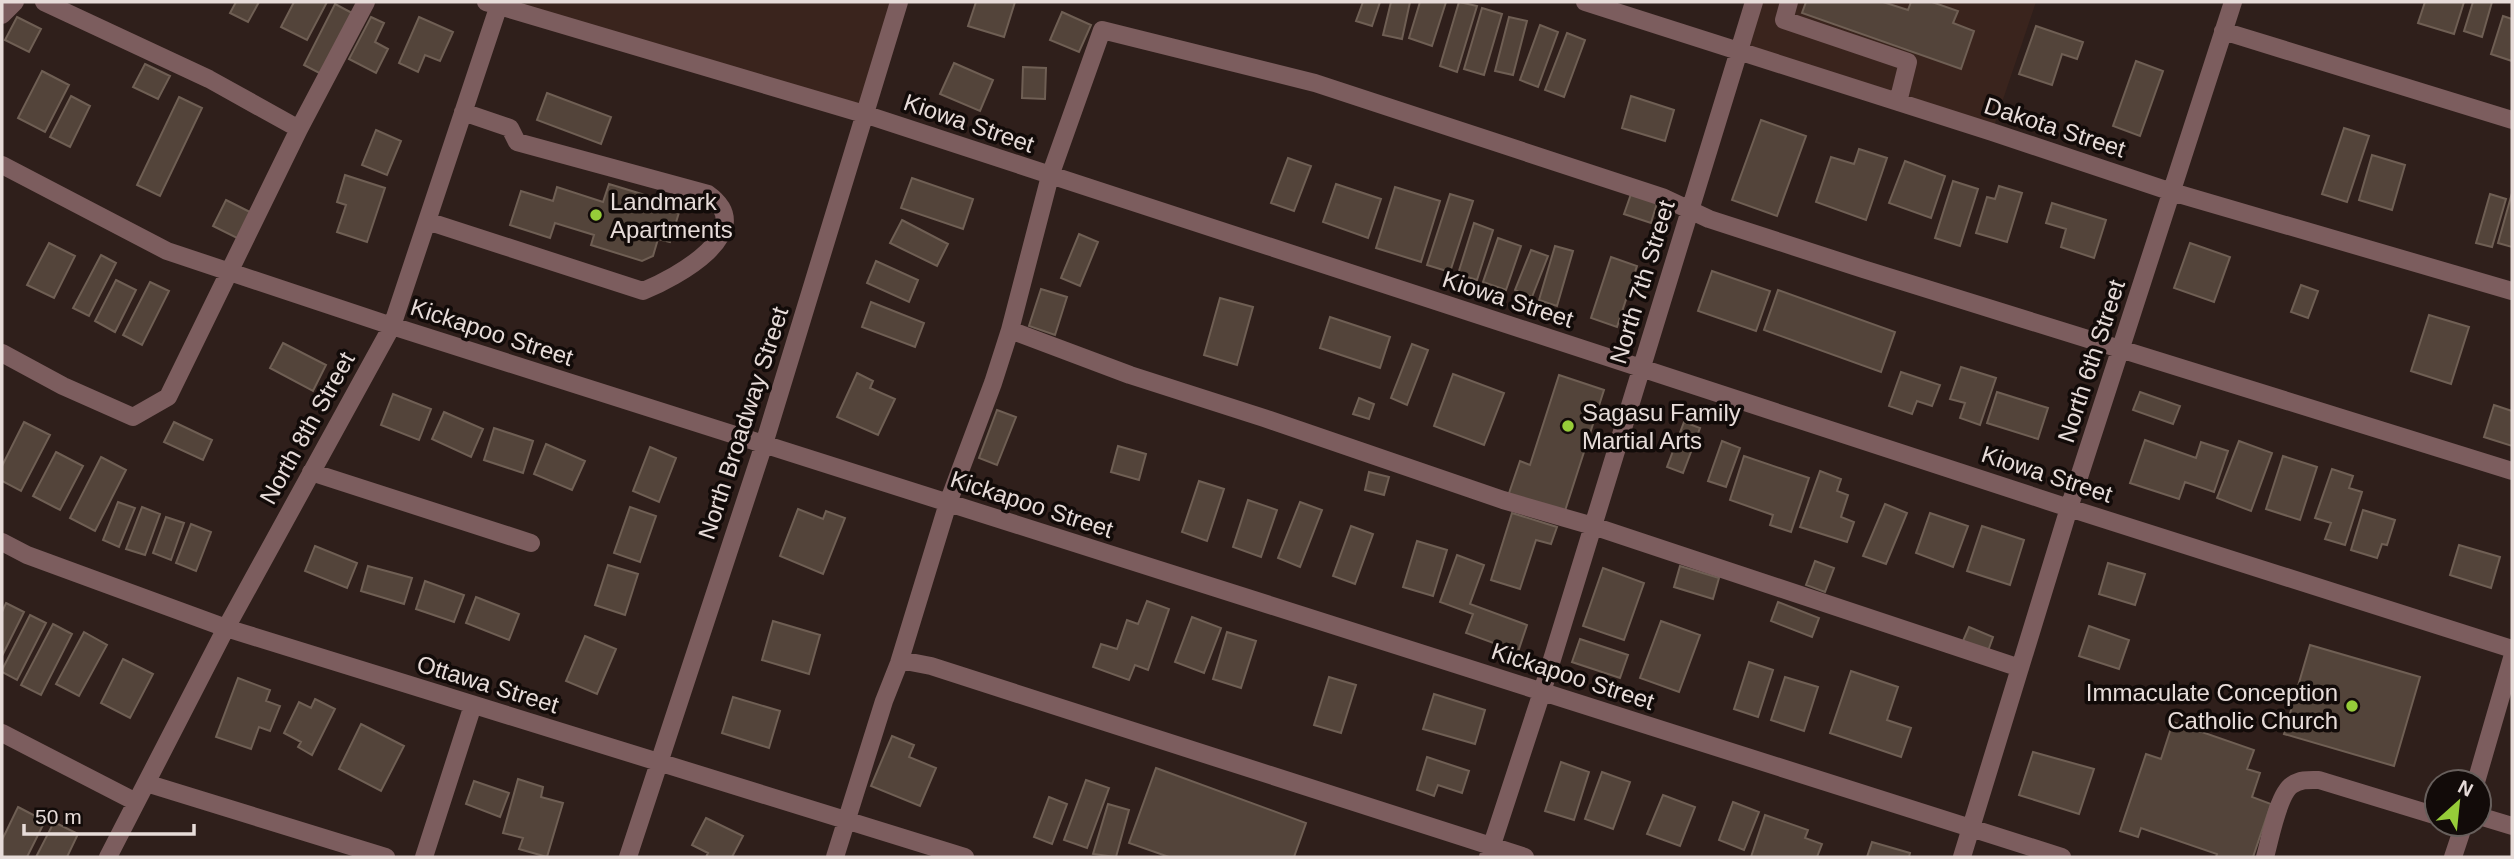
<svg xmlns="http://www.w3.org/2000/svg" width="2514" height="859" viewBox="0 0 2514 859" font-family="Helvetica,sans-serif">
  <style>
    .built { fill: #3a241d }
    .building { fill: #53443a; stroke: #6f5f54; stroke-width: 2 }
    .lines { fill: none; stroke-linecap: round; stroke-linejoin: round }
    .minor { stroke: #7c5d5e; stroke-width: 18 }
    .poi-dot { fill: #96cc39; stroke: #120b09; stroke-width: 2.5 }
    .labels { text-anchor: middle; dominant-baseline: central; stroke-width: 7; stroke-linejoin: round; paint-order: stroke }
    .street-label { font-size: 24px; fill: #e7dcd9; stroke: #120b09 }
    .poi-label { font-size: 24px; fill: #e7dcd9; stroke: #120b09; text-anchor: start }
  </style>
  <rect width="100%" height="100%" fill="#2f1f1b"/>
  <path class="built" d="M500,2H899L864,114Z
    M1754,2H2036L1992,132L1739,51Z"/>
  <path class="building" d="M236,2H259L248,22L230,13Z
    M294,2H327L307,40L281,27Z
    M976,2H1015L1004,37L968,26Z
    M1363,2H1380L1372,26L1356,21Z
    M1391,2H1410L1402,39L1383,35Z
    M1420,2H1446L1432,46L1409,38Z
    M1459,2L1477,6L1457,72L1440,66Z
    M1806,2H1883L1908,10L1911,2H1932L1958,11L1953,23L1974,31L1961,69L1802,13Z
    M2425,2H2464L2454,34L2418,23Z
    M2473,2H2492L2482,37L2464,31Z
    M335,4L354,14L323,75L304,65Z
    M1482,8L1502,14L1484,75L1464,69Z
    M1062,12L1091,25L1079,52L1050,40Z
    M2503,16L2512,19V61L2491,54Z
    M17,17L41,29L29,52L5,40Z
    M371,17L384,23L375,42L388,49L376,73L349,59Z
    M419,17L453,32L440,61L425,55L418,72L399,63Z
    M1509,17L1527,21L1513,75L1495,71Z
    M1540,25L1558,32L1538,87L1520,80Z
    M2036,26L2083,42L2077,59L2062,54L2052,85L2019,74Z
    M1567,33L1585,40L1564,97L1545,90Z
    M2136,61L2163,71L2140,136L2113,126Z
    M954,63L993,80L980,111L940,94Z
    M145,64L170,76L158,99L133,87Z
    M1023,67L1046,68L1045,99L1022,98Z
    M42,71L69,85L45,132L18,118Z
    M547,93L611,117L601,144L537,120Z
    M71,96L90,106L70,147L50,137Z
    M1631,96L1674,110L1665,141L1622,128Z
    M179,97L202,108L160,196L137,185Z
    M1761,120L1806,136L1777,216L1732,200Z
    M2344,128L2369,136L2347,202L2322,194Z
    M376,130L401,141L387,175L362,165Z
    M1859,149L1887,158L1866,220L1816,202L1831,157L1854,164Z
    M2372,155L2405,165L2392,210L2359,200Z
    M1288,158L1311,166L1294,211L1271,203Z
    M1905,161L1945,176L1931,218L1889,203Z
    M345,175L385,188L367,242L337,232L346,205L337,202Z
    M912,178L973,199L963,229L901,208Z
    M1953,181L1978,189L1960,246L1935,238Z
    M609,184L681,206L670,242L658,239L653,256L642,261L591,245L594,235L555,223L550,238L510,225L521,191L553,201L557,187L603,202Z
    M1336,184L1381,199L1368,238L1323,222Z
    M1999,186L2022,193L2007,242L1976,233L1987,197L1995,199Z
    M1395,187L1440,201L1421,262L1376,248Z
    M2512,193V247L2498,243Z
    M1450,194L1473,201L1450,272L1427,265Z
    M1631,194L1657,203L1651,223L1624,214Z
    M2490,194L2506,199L2492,247L2476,243Z
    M226,200L252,213L239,239L213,226Z
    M2052,203L2106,220L2094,258L2061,247L2066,229L2046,223Z
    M902,220L948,244L937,266L890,243Z
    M1474,223L1493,230L1477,280L1458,274Z
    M1079,234L1098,242L1080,286L1061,278Z
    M1498,238L1521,246L1506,290L1483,282Z
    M49,243L75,256L54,298L27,285Z
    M2190,243L2230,257L2214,302L2174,288Z
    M1555,246L1573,251L1557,306L1539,300Z
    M1531,250L1548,256L1532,297L1515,290Z
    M101,255L116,263L89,316L73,308Z
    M1611,257L1637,266L1617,327L1591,318Z
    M876,261L918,280L909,302L867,283Z
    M1712,271L1770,291L1756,331L1698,311Z
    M116,280L136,290L115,332L95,321Z
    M150,282L169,291L142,345L123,335Z
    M2301,285L2318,291L2308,318L2291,312Z
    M1041,289L1067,297L1055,335L1029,326Z
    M1778,290L1895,332L1881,372L1764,330Z
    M1220,298L1253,307L1237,365L1204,355Z
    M871,302L924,323L915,347L862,327Z
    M2429,315L2469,327L2451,384L2411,371Z
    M1330,317L1390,337L1380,368L1320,348Z
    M283,343L326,365L313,391L270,368Z
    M1412,344L1428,350L1407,405L1391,398Z
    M1961,367L1996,378L1980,425L1960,418L1965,403L1950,399Z
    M1901,372L1940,385L1932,406L1917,401L1912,414L1889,406Z
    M857,373L873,381L870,388L895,399L878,435L837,417Z
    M1453,374L1504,393L1484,445L1434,426Z
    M1559,375L1604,390L1564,514L1508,496L1520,461L1530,465Z
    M1997,392L2048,408L2038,439L1987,423Z
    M2140,392L2180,406L2173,424L2133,410Z
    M393,394L431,409L419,440L381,425Z
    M1359,398L1374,404L1369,419L1353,414Z
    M2494,405L2512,411V446L2484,437Z
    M997,410L1016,417L997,465L979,458Z
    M444,412L483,429L471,457L432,439Z
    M24,422L50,435L21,491L2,481V466Z
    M174,422L212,440L203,460L164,442Z
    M1684,422L1700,428L1683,473L1667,467Z
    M494,428L533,441L523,473L484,460Z
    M2145,440L2196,458L2201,442L2228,451L2214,492L2185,482L2179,499L2130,483Z
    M1722,441L1740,448L1726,487L1708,481Z
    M2239,441L2272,453L2251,511L2217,498Z
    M546,444L585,461L572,490L534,474Z
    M1118,446L1146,454L1139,480L1111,472Z
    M650,447L676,458L659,502L633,491Z
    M56,452L83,466L60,510L33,496Z
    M1744,456L1809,478L1791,532L1770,525L1773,515L1730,500Z
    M2283,456L2317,467L2300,520L2266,509Z
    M101,457L126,470L95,531L70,518Z
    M2332,469L2353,476L2349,488L2362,492L2345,545L2325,539L2331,523L2315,518Z
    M1820,471L1841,479L1837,491L1848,495L1841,517L1854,522L1847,542L1800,527Z
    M1369,472L1389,477L1384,495L1365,490Z
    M1199,481L1224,489L1207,541L1182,532Z
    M1248,500L1277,510L1261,557L1233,547Z
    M118,502L135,508L119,547L103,540Z
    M1300,502L1322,510L1300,567L1278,558Z
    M1885,504L1907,513L1886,564L1863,556Z
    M142,507L160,514L145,555L126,549Z
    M630,507L656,516L640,562L614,553Z
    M798,509L823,519L826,511L845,518L823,574L780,556Z
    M2363,510L2395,520L2387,545L2382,544L2377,558L2351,550Z
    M1512,513L1557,527L1551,544L1536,540L1520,589L1491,580Z
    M1930,513L1968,526L1953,567L1916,553Z
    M166,517L184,523L171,560L153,553Z
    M191,524L211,532L196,571L176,563Z
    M1351,526L1373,534L1355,584L1333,576Z
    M1982,526L2024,540L2010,585L1967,571Z
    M1417,541L1447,550L1433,596L1403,587Z
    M2459,545L2500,557L2491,588L2450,575Z
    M315,546L357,563L347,588L305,571Z
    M1457,555L1484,565L1470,604L1527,625L1518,652L1466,633L1473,614L1440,602Z
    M1815,561L1834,568L1825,592L1806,585Z
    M2108,563L2145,574L2135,605L2099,594Z
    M608,565L638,574L625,615L595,605Z
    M368,566L412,578L404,604L361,591Z
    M1680,566L1719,578L1713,599L1674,587Z
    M1603,568L1644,583L1624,640L1583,626Z
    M425,581L464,595L454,622L416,609Z
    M476,597L519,614L509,640L466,623Z
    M1147,601L1169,609L1148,670L1135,665L1129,680L1093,667L1101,644L1117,649L1127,620L1138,624Z
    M1778,602L1819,618L1812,637L1771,621Z
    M6,603L24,612L2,656V612Z
    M30,615L46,623L17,680L2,672V670Z
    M1192,617L1221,628L1204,673L1175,662Z
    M773,621L820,635L809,674L762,660Z
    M1661,621L1700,635L1679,692L1640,678Z
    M53,624L72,634L41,695L21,685Z
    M2089,626L2129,640L2119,669L2079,656Z
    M1969,627L1993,637L1988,651L1963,641Z
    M84,632L107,645L79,696L56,684Z
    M1227,632L1256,641L1241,688L1213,679Z
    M585,636L616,649L597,694L566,681Z
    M1580,639L1628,655L1620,678L1572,662Z
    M2310,645L2420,677L2394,766L2284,734Z
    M123,659L153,674L130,718L101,703Z
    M1749,662L1773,670L1758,717L1734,709Z
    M1851,671L1898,687L1887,720L1911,728L1901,757L1830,733Z
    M1329,677L1356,685L1341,733L1314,725Z
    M1785,677L1818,687L1804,731L1771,720Z
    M238,678L270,690L266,701L280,706L270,731L259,727L251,749L216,737Z
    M1434,694L1485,710L1475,744L1423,729Z
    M733,697L780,711L769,748L722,733Z
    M315,699L335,709L312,755L298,747L301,742L284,733L299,702L311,708Z
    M2173,722L2254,750L2247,769L2260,773L2252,797L2271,804L2253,857H2216L2217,854L2141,828L2138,837L2120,831L2146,754L2161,759Z
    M361,724L404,746L381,791L339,769Z
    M892,736L914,745L909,757L936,768L920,806L871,786Z
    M2033,752L2094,769L2079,814L2019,795Z
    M1427,757L1469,771L1462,793L1438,785L1434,796L1417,790Z
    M1561,762L1589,772L1574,820L1545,811Z
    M1156,768L1306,823L1294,857H1169L1129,843Z
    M1602,772L1630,782L1613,829L1585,819Z
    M518,779L543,787L541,797L563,803L547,857L519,849L523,838L503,833Z
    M1086,780L1109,788L1087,848L1064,840Z
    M474,781L509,793L500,817L466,804Z
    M1663,795L1695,807L1680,846L1647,834Z
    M1049,797L1067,804L1052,844L1034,837Z
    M1733,802L1759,812L1744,850L1719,840Z
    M1108,804L1129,810L1116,857L1093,854Z
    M18,807L45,821L27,857H2V840Z
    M1765,815L1808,830L1805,838L1822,844L1817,857H1751Z
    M706,818L743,836L732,857H706L708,853L692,845Z
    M54,822L78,834L67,857H36Z
    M1872,842L1910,853L1909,857H1867Z"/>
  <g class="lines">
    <path class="minor" d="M44,2L209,79L299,129L366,2
      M486,2L864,114L2069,508L2512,649
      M1585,2L1992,132L2172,192L2512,291
      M1789,2L1784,20L1908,62L1898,102
      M2,15L15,2
      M2223,31L2512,120
      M2,165L167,251L392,326L2062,857
      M427,221L643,291C675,278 761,232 708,194L517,142L510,128L463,112
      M1010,330L1130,375L1264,418L1503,500L1593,526L2020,668
      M2,353L63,386L133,417L168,397L299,129
      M311,472L531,543
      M2,542L27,555L226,628L965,857
      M900,660L931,666L1525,857
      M2,733L136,802
      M2476,782L2512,658
      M146,783L386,857
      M2479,816L2512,826
      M108,857L226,628L392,326L500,2
      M424,857L473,705
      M628,857L764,444L899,2
      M835,857L884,701L899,663L948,503L993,383L1010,330L1050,176L1102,30L1315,83L1662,197L1709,219L1863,269L2512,471
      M1488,857L1542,692L1754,2
      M1962,857L2069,508L2233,2
      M2265,857C2270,840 2278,794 2292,785C2301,779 2310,780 2319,780L2437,816
      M2453,857L2464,824"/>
  </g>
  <g class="poi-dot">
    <circle cx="596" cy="215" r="7"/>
    <circle cx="1568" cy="426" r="7"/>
    <circle cx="2352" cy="706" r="7"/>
  </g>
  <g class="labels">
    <g class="street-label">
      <text transform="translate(969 123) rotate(19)">Kiowa Street</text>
      <text transform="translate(2055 127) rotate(18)">Dakota Street</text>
      <text transform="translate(1642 282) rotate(-73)">North 7th Street</text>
      <text transform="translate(1508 299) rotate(18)">Kiowa Street</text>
      <text transform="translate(492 332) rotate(18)">Kickapoo Street</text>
      <text transform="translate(2091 361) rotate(-72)">North 6th Street</text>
      <text transform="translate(743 423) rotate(-72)">North Broadway Street</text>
      <text transform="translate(307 428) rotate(-61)">North 8th Street</text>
      <text transform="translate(2047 474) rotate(18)">Kiowa Street</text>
      <text transform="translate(1032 504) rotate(18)">Kickapoo Street</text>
      <text transform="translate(1573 676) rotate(18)">Kickapoo Street</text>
      <text transform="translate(488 684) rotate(17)">Ottawa Street</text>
    </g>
    <g class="poi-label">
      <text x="610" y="201">Landmark<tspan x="610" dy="28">Apartments</tspan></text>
      <text x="1582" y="412">Sagasu Family<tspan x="1582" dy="28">Martial Arts</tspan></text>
      <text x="2338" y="692" text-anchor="end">Immaculate Conception<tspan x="2338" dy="28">Catholic Church</tspan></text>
    </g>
  </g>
  <rect width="2514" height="859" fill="none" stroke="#e7dcd9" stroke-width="7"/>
  <g transform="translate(2458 803) rotate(27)"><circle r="33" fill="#120b09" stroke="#675f5c" stroke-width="2"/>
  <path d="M0-5L12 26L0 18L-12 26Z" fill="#96cc39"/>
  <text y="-10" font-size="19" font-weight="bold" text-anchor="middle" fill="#e7dcd9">N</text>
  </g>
  <path d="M24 824v10h170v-10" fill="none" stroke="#e7dcd9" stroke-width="3.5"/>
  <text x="35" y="824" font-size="21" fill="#e7dcd9" stroke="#120b09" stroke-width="5" paint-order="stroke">50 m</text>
</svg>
